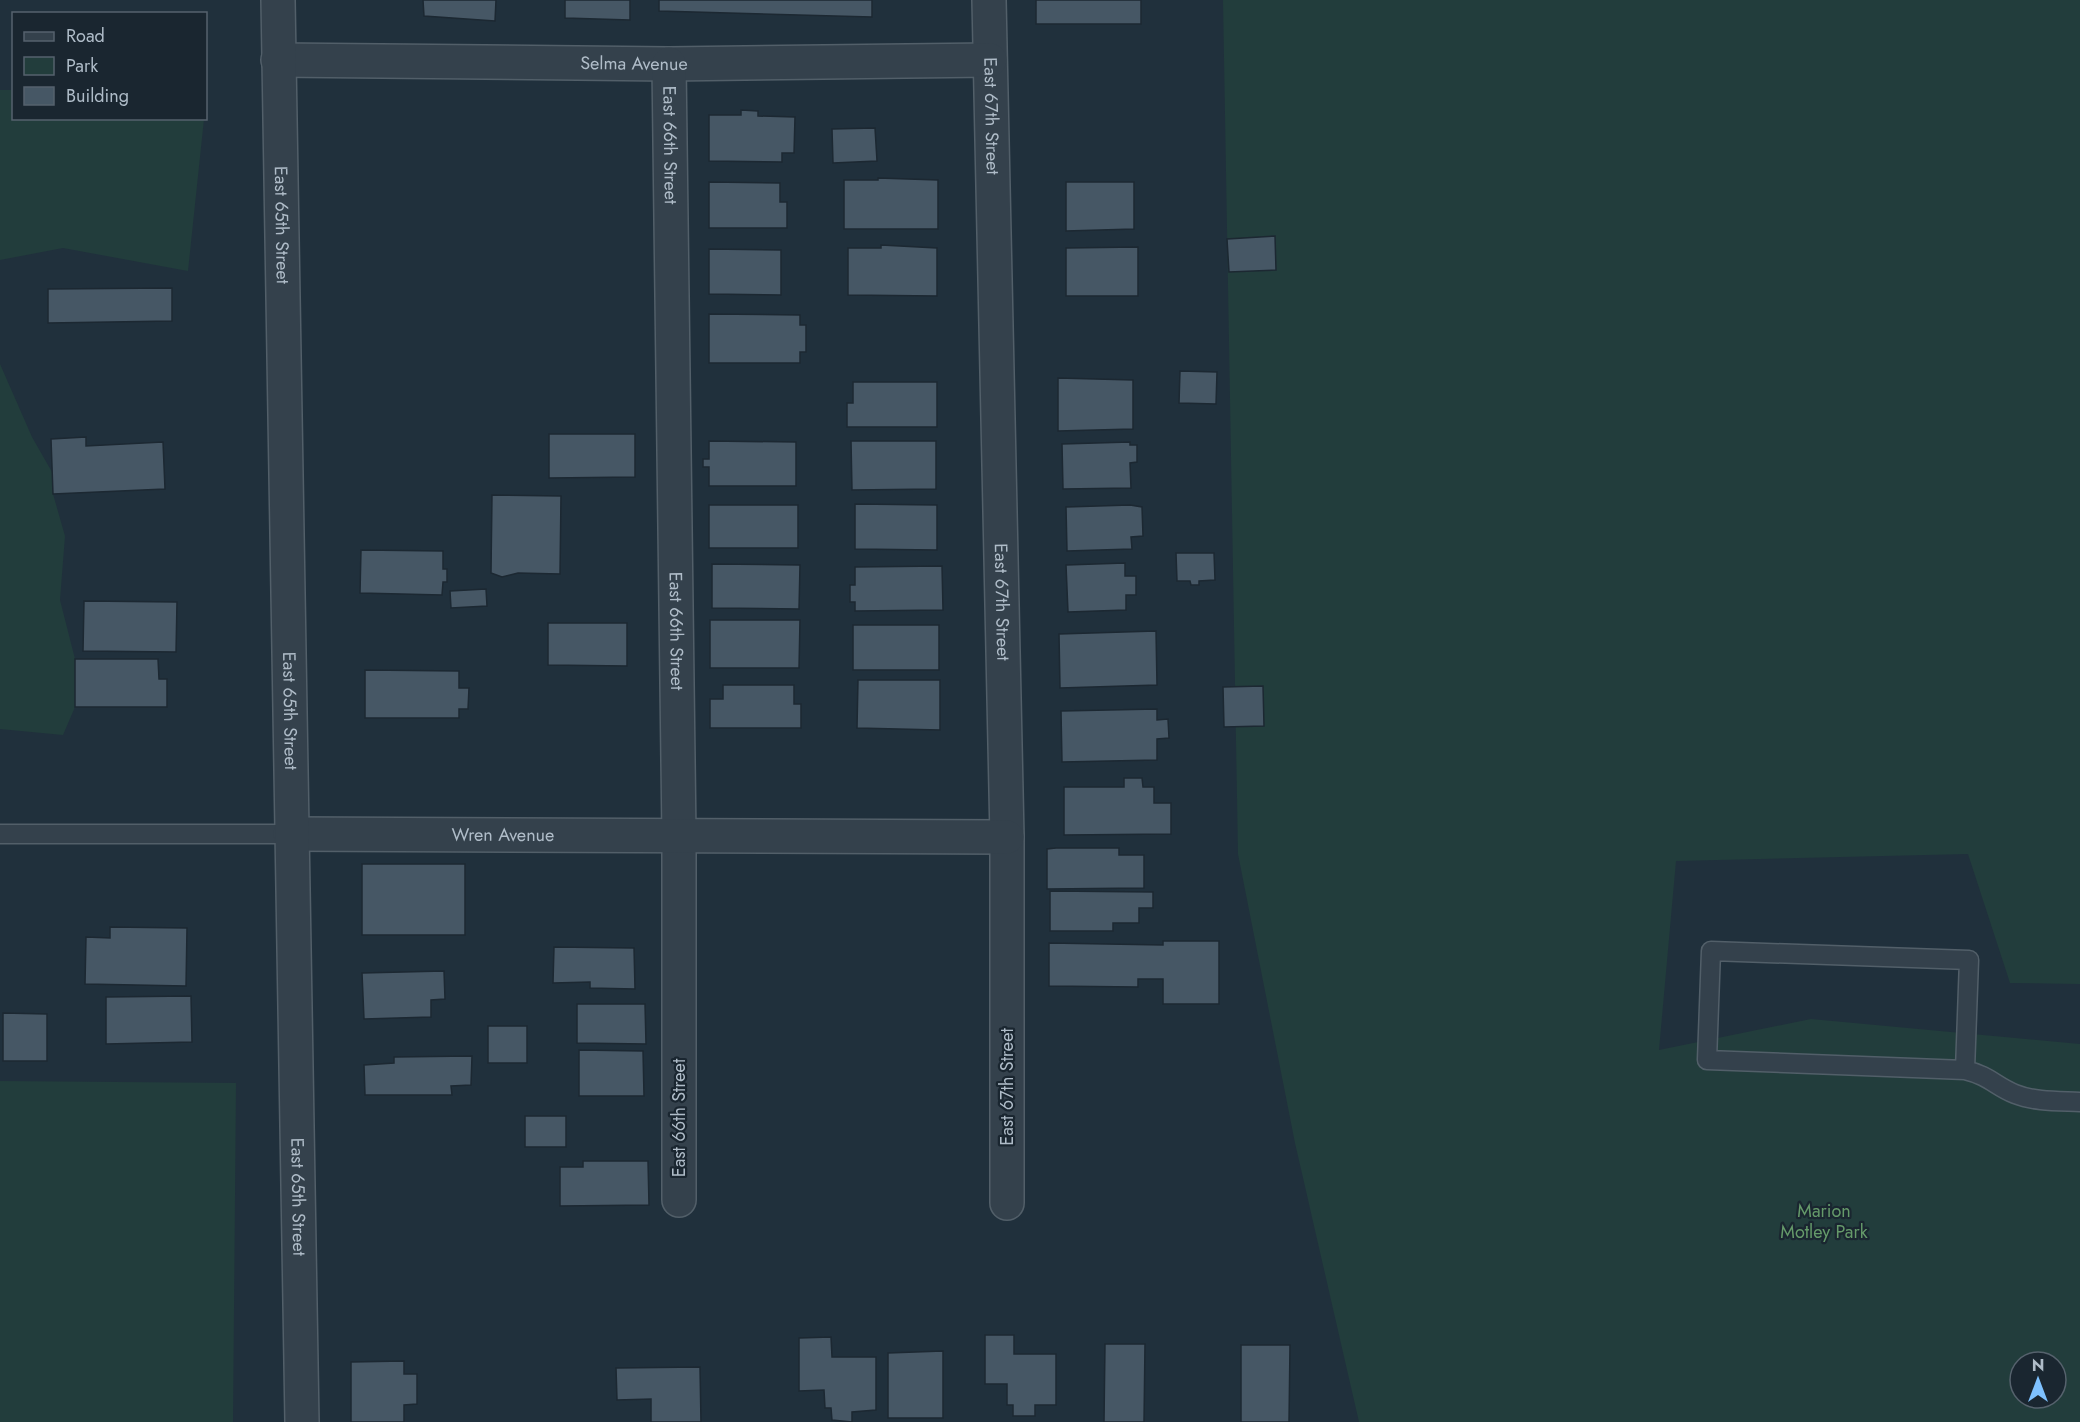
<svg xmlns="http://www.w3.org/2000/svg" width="2080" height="1422" viewBox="0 0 2080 1422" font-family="Jost,sans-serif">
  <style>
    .green { fill: #223d3c; fill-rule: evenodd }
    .building { fill: #465765; stroke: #1c2832; stroke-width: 1.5 }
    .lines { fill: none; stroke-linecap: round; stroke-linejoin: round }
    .service-casing { stroke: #525f69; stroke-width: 21 }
    .minor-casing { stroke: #525f69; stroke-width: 36 }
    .tertiary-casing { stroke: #525f69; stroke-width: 36 }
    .service { stroke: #34414c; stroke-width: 18 }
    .minor { stroke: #34414c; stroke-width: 33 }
    .tertiary { stroke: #34414c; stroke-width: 33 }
    .labels { text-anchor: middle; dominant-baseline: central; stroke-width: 4.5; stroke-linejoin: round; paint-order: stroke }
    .street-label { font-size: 18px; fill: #afbcc8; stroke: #1a2630 }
    .park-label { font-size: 18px; fill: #659a6a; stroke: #1a2630 }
  </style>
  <rect width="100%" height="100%" fill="#20303c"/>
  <path class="green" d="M1223,0H2080V984L2010,983L1968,854L1676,861L1659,1050L1811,1019L2080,1044V1422H1359L1295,1143L1238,854ZM2020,1362H2056V1398H2020Z
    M0,90H13L14,118L204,119L188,271L63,248L0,260Z
    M0,364L32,437L52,472L53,494L65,536L60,600L75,659V707L63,735L0,729Z
    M0,1081L236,1083L233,1422H0Z"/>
  <path class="building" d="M423,0H496L495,21L424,16Z
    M565,0H630V20L565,18Z
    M659,0H872V17L659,11Z
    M1036,0H1141V24H1036Z
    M741,110L758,111V116L795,117L794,153H782V162L709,161V115H741Z
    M875,128L877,161L833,163L832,129Z
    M878,178L938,180V229H844V180H878Z
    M709,182L780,183V202H787V228H709Z
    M1066,182H1134V229L1066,231Z
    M1275,236L1276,270L1229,272L1227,239Z
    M881,245L937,248V296L848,295V248H881Z
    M1138,247V296H1066V248Z
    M709,249L781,250V295L709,294Z
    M172,288V321L48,323V289Z
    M709,314L800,315V325H806V352H800V363H709Z
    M1180,371L1217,372L1216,404L1179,403Z
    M1058,378L1133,380V429L1058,431Z
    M853,382H937V427H847V403H853Z
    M549,434H635V477L549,478Z
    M86,437V446L163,442L165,489L53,494L51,439Z
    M709,441L796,442V486H709V467H703V459H709Z
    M851,441H936V489L852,490Z
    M1130,442V445H1137V462L1130,463L1131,488L1063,489L1062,444Z
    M492,495L561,496L560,574L518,573L502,577L491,573Z
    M855,504L937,505V550L855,549Z
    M709,505H798V548H709Z
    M1130,505L1142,507L1143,536L1131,537L1132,549L1067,551L1066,507Z
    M361,550L443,551V569H447V582H443L442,595L360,593Z
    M1176,553H1214L1215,580L1199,581V585H1191L1190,581H1177Z
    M1125,563V576H1136V595H1126V610L1068,612L1066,565Z
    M712,564L800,565L799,609L712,608Z
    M942,566L943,610L855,611V602H850V585H855V567Z
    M486,589L487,606L451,608L450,591Z
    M84,601L177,602L176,652L83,651Z
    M710,620H800L799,668H710Z
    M548,623H627V666L548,665Z
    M853,625H939V670H853Z
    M1156,631L1157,685L1060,688L1059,634Z
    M75,659H158L159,679H167V707H75Z
    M365,670L459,671V688H469L468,709H459V718H365Z
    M858,680H940V730L857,728Z
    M723,685H794V704H801V728H710V699H723Z
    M1263,686L1264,726L1224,727L1223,687Z
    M1157,709V720L1168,719L1169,738L1157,739V760L1062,762L1061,711Z
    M1124,778H1142L1143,787H1154V803H1171V834L1064,835V787H1124Z
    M1056,848H1119V855H1144V888L1047,889V849Z
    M362,864H465V935H362Z
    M1050,891L1153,892V908H1139V923H1113V931H1050Z
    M110,927L187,928L186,986L85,984L86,937L110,938Z
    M1163,941H1219V1004H1163V979H1138V987L1049,986V943L1163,945Z
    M554,947L634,948L635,989L590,988V982L553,983Z
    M444,971L445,999L431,1000V1017L364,1019L362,973Z
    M191,996L192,1042L106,1044V997Z
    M577,1004H645L646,1044L577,1043Z
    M3,1013L47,1014V1061H3Z
    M488,1026H527V1063H488Z
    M579,1050L643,1051L644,1096H579Z
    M472,1056L471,1085L451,1086L452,1095H365L364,1065L394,1063V1057Z
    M525,1116H566V1147H525Z
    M583,1161H648L649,1205L560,1206V1167H583Z
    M985,1335H1014V1354H1056V1405H1035V1416H1013V1405H1007V1384H985Z
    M831,1337L832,1357H876V1410L852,1412V1422L832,1420L831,1408H825L824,1390L799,1391V1338Z
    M1105,1344H1145L1144,1422H1104Z
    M1241,1345H1290L1289,1422H1241Z
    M943,1351V1418H888V1353Z
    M404,1361V1374H417V1404L404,1405V1422H351V1362Z
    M700,1367L701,1422H651V1399L617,1400L616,1368Z"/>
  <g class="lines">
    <defs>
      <path id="service" d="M0,834H290
        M1965,1070L1969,960L1711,951L1707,1060L1965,1070C1990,1076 1995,1086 2015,1094C2035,1102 2059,1101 2080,1102"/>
      <g id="minor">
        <path id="s1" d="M989,0L1007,837V1203"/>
        <path id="s2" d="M278,60L669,64L990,60"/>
        <path id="s3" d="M669,64L679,837V1200"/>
        <path id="s4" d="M290,834L1007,837"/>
      </g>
      <g id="tertiary">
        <path id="s5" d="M278,0L302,1422"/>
      </g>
    </defs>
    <use href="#service" class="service-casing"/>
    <use href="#minor" class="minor-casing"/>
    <use href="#tertiary" class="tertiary-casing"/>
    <use href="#service" class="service"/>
    <use href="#minor" class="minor"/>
    <use href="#tertiary" class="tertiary"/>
  </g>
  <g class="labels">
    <g class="street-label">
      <text stroke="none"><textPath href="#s2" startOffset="356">Selma Avenue</textPath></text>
      <text stroke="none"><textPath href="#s1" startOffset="116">East 67th Street</textPath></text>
      <text stroke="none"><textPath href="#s3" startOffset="81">East 66th Street</textPath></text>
      <text stroke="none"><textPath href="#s5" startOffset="225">East 65th Street</textPath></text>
      <text stroke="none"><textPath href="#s1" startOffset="602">East 67th Street</textPath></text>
      <text stroke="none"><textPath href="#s3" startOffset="567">East 66th Street</textPath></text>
      <text stroke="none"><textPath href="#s5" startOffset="711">East 65th Street</textPath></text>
      <text stroke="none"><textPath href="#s4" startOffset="213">Wren Avenue</textPath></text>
      <text transform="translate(1007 1087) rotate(-90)">East 67th Street</text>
      <text transform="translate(679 1118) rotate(-90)">East 66th Street</text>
      <text stroke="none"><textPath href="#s5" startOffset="1197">East 65th Street</textPath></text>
    </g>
    <g class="park-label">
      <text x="1824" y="1211">Marion<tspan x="1824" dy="21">Motley Park</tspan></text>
    </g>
  </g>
  <rect x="12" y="12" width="195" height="108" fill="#1a2630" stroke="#56626d" stroke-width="1.5"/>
  <rect x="24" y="32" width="30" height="9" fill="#34414c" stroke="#56626d" stroke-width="1.5"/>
  <text x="66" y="42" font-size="18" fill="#afbcc8">Road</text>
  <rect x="24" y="57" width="30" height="18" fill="#223d3c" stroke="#56626d" stroke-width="1.5"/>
  <text x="66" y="72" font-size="18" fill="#afbcc8">Park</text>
  <rect x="24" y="87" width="30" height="18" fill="#465765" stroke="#56626d" stroke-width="1.5"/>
  <text x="66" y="102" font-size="18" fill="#afbcc8">Building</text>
  <g transform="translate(2038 1380)"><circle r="28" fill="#1a2630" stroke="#56626d" stroke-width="1.5"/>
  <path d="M0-4.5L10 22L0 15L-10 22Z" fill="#7ec1fe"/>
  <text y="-9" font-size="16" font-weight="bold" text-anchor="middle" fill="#afbcc8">N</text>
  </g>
</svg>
